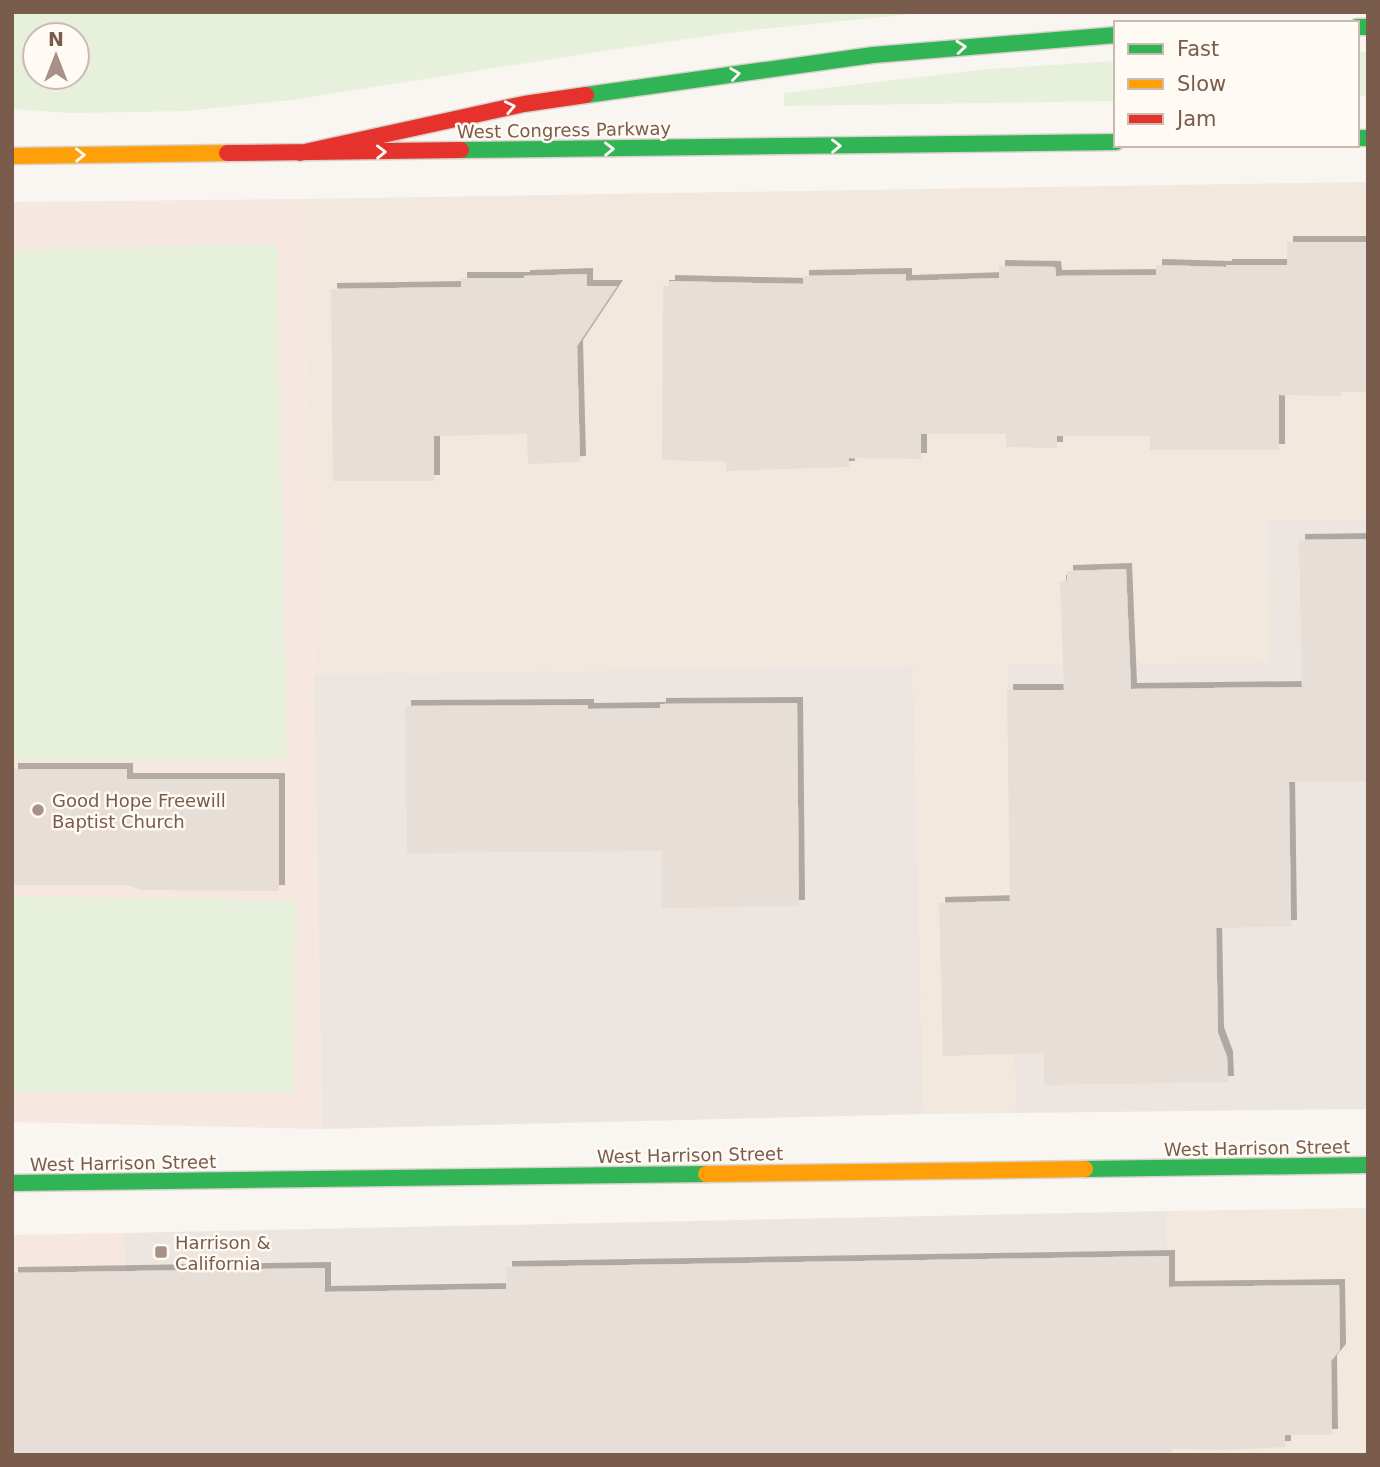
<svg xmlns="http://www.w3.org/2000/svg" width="1380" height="1467" viewBox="0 0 1380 1467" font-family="'DejaVu Sans',sans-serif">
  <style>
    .residential { fill: #f2e8de }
    .commercial { fill: #f6e8e1 }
    .industrial { fill: #ede5e0 }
    .green { fill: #e7f0db; fill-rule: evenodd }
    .building { fill: #e6ded7; filter: url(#shadow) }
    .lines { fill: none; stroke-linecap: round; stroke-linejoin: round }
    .fast-casing { stroke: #d9d2cb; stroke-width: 19 }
    .slow-casing { stroke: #d9d2cb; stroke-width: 19 }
    .jam-casing { stroke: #d9d2cb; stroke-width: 19 }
    .fast { stroke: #30b455; stroke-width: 16 }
    .slow { stroke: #ff9f0a; stroke-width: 16 }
    .jam { stroke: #e5322d; stroke-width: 16 }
    .oneway { stroke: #fffaf3 }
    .poi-dot { fill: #a69286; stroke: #fffaf3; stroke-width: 2.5 }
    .labels { text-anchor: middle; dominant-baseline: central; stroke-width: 5; stroke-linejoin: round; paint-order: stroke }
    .street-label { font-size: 18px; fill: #7a5c4d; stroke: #fffaf3 }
    .poi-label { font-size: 18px; fill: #7a5c4d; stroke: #fffaf3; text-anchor: start }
  </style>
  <defs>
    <filter id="shadow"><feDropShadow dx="6" dy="-6" stdDeviation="0" flood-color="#0004"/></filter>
  </defs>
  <rect width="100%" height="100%" fill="#f9f5f0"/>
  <path class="residential" d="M1368,182V525L1269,662L1007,666L1015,1113L924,1114L913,666L314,674L301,199Z
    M1368,1208V1455H1172L1167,1211Z"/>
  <path class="commercial" d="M301,199L314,674L322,1129L12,1122V202Z
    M124,1233L128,1455H12V1235Z"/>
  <path class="industrial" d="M1267,520L1368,521V1109L1015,1113L1007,665L1269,662Z
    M913,666L924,1114L322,1129L314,674Z
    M1167,1211L1172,1455H128L124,1233Z"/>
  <path class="green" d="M12,12H966L912,14L751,30L603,51L291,100L186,111L71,113L12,109ZM35,35H77V77H35Z
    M1357,52H1368V96H1357Z
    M1116,61V101L784,106V93L988,69Z
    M277,244L287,760L12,761V249Z
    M12,896L296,900L294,1092H12Z"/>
  <path class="building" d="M1287,242H1368V392H1341V396L1279,395V450H1150V436H1057V448L1006,447V434H921V459L849,458V467L726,471V462L662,460L663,286H669V281L803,284V276L906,274V281L999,278V266L1055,267L1056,276L1156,275V265L1226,267V265H1287Z
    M587,274V286H617L577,346L580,462L528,464L527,434L434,436V481H333L331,289L461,287V278H524V276Z
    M1368,539V781L1289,782L1291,926L1216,928L1218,1033L1227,1057L1228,1082L1044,1085V1053L943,1056L939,903L1010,901L1007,690H1064L1060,581H1067V571L1126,569L1131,689L1302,687L1299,540Z
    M797,703L799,906L662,908V851L407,853L405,706L588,705V709L660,708V704Z
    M12,769H127V779H279V891L141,890L127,885H12Z
    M1169,1256V1287L1339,1285L1340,1350L1331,1361L1332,1435H1285V1447L1225,1450L1172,1449V1455H12V1273L325,1268V1292L506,1289V1267Z"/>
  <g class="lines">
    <defs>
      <path id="fast" d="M1357,27H1368
        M586,95L873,55L1116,35
        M1357,138H1368
        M461,150L1116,142
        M1085,1169L1368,1165
        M12,1183L706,1174"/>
      <path id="slow" d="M12,156L227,153
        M706,1174L1085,1169"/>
      <path id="jam" d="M227,153L461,150
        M300,153L524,104L586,95"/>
    </defs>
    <use href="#fast" class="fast-casing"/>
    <use href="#slow" class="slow-casing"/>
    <use href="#jam" class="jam-casing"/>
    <use href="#fast" class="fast"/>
    <use href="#slow" class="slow"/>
    <use href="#jam" class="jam"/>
  </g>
  <defs><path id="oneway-chevron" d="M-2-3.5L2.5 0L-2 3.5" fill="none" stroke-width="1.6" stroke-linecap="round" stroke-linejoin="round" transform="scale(1.75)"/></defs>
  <g class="oneway">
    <use href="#oneway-chevron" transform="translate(961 47) rotate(-5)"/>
    <use href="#oneway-chevron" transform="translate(735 74) rotate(-8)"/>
    <use href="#oneway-chevron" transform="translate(510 107) rotate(-12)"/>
    <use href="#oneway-chevron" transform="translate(836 146) rotate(-1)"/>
    <use href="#oneway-chevron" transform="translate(609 149) rotate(-1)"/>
    <use href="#oneway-chevron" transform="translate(381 152) rotate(-1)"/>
    <use href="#oneway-chevron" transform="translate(80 155) rotate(-1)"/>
  </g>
  <g class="poi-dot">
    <circle cx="38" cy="810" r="7"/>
    <rect x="154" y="1245" width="14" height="14" rx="3.5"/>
  </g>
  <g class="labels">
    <g class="street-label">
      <text transform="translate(564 130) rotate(-1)">West Congress Parkway</text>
      <text transform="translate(1257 1148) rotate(-1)">West Harrison Street</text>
      <text transform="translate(690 1155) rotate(-1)">West Harrison Street</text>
      <text transform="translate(123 1163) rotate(-1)">West Harrison Street</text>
    </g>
    <g class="poi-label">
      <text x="52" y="800">Good Hope Freewill<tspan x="52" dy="21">Baptist Church</tspan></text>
      <text x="175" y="1242">Harrison &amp;<tspan x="175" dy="21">California</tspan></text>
    </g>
  </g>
  <rect width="1380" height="1467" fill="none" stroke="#7a5c4d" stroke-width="28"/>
  <rect x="1114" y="21" width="245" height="126" fill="#fffaf3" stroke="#cabbb1" stroke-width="2"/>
  <rect x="1128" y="44" width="35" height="10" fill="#30b455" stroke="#cabbb1" stroke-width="2"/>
  <text x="1177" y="56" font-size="21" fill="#7a5c4d">Fast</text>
  <rect x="1128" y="79" width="35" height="10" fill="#ff9f0a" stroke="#cabbb1" stroke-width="2"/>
  <text x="1177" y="91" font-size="21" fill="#7a5c4d">Slow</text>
  <rect x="1128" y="114" width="35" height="10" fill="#e5322d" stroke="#cabbb1" stroke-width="2"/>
  <text x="1177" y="126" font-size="21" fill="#7a5c4d">Jam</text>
  <g transform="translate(56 56)"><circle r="33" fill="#fffaf3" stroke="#cabbb1" stroke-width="2"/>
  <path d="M0-5L12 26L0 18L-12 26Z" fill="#a69286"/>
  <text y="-10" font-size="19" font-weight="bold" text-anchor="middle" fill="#7a5c4d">N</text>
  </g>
</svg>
